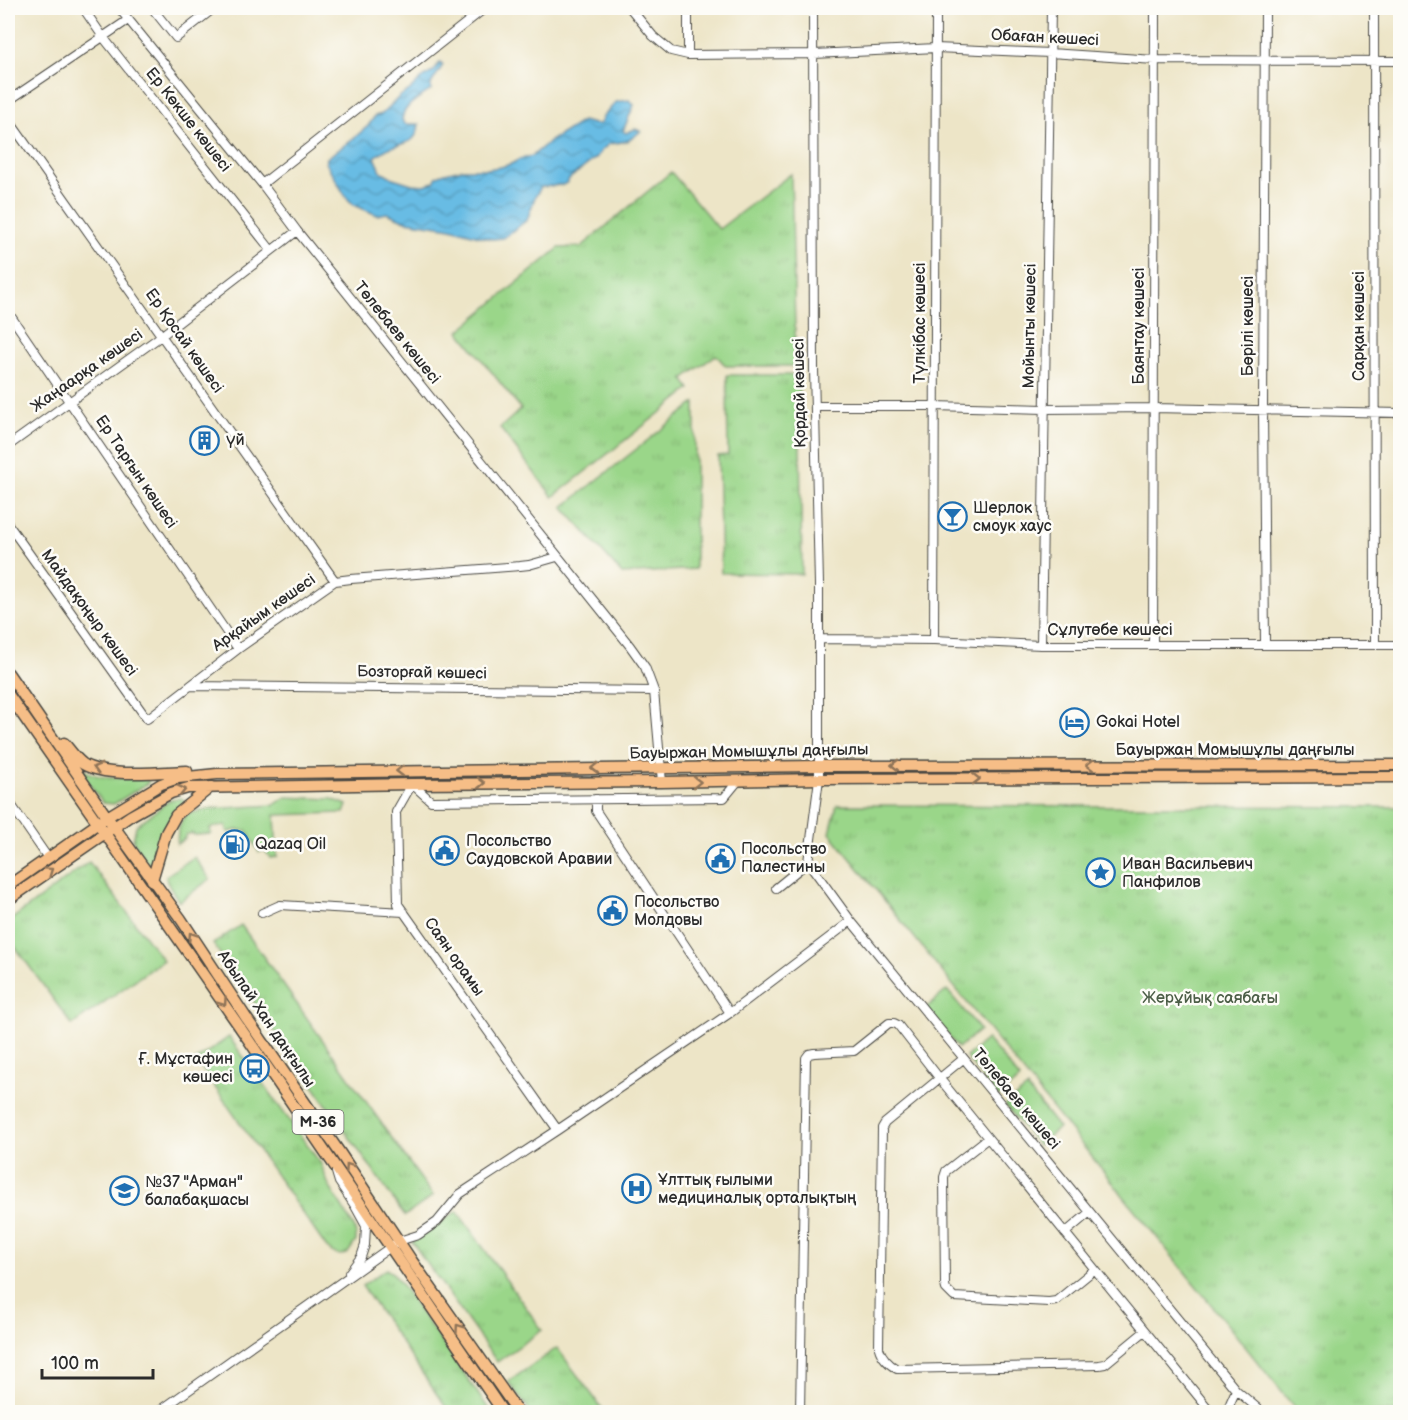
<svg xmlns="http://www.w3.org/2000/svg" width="1408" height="1420" viewBox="0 0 1408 1420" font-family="'Balsamiq Sans',sans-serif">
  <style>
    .grass { fill: #9ad689; stroke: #62805a; stroke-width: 1.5 }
    .park { fill: url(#park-tufts); stroke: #62805a; stroke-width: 1.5 }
    .water { fill: url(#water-waves); stroke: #4a7488; stroke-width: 1.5 }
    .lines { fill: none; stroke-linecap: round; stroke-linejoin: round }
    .minor-casing { stroke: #484742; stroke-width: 10 }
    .major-casing { stroke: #484742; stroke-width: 13 }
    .minor { stroke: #fff; stroke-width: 8 }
    .major { stroke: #f6be87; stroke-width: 10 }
    .oneway { stroke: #907459 }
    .labels { text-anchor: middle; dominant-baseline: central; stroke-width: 5; stroke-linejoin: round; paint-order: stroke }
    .shield { fill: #fdfcf7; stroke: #6a6a68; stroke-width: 1.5 }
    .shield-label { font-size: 15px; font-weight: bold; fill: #2b2b2b }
    .street-label { font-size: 16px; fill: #2b2b2b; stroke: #fdfcf7 }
    .poi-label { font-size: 16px; fill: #2b2b2b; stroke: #fdfcf7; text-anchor: start }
    .park-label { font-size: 16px; fill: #4c5e47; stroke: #fdfcf7 }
  </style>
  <defs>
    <pattern id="park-tufts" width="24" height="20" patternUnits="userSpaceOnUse" patternTransform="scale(1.5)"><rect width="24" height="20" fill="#9ad689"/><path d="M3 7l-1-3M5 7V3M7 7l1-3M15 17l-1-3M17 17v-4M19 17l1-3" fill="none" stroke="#85b876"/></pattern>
    <pattern id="water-waves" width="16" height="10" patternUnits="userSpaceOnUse" patternTransform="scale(1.5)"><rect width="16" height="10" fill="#68bce4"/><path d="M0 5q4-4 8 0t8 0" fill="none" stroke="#5699b9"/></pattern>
  </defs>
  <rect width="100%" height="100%" fill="#fdfcf7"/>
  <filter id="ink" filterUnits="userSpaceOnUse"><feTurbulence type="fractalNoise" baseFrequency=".0167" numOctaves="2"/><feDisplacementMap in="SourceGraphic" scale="12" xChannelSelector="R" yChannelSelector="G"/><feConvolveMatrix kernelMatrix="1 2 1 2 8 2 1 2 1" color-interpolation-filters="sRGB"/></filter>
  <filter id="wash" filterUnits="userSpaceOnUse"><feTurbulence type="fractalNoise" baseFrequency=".008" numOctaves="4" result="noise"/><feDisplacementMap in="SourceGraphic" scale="24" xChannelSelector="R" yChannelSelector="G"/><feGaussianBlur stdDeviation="1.35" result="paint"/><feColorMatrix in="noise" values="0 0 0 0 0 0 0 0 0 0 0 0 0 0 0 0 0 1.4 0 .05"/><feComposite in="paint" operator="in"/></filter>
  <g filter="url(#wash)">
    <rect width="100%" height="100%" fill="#ede5c7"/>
    <path class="grass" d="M76,765C97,782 123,778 148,778V783L114,804L103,803Z
      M286,797L332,799L347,805L344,813L275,815L277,857L270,858L265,850L259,852L247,831L237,830L228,832L226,825L210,828L211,834L194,835L192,833L185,835V838L177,844L178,831L182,820L187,814L209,809L274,805Z
      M181,798L186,802L160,837L152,866L147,863L133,841L136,826L170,800Z
      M194,857L210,879L179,902L167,882L166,876Z
      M947,990L980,1030L958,1048L926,1008Z
      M987,1039L1020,1079L998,1097L966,1057Z
      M1027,1088L1059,1128L1038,1145L1005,1105Z"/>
    <path class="park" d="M671,172L719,229L791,174L796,366H726L716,355L683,379L690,389L553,497L500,428L521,409L459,331L559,248L581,247Z
      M727,375H799L802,574L721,573L718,456L728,455Z
      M695,403V569L622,574L563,507Z
      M837,805L1400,807V1412H1298L830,833Z
      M89,862L163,960L72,1025L8,937V922Z
      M241,925L433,1196L405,1216L213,944Z
      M229,1037L321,1164L329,1186L353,1225L356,1234V1241L348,1253C339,1257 333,1254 326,1247L196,1060Z
      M457,1211L542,1330L497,1362L412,1242Z
      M386,1269L394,1274L491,1412H449L362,1286Z
      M557,1348L605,1412H531L508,1382Z"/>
    <path class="water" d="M440,63L443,65L431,84V90C420,98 403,105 402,120L405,124H419C417,143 407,142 392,147C385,149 380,153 375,157L381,171L393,178L412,184L424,185L434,182L437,176L445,173L462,169H488L501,167L511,164L520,159L532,156L550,141L582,121L594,124H600L603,117L616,102L629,100L634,105L623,131L626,133L635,129L641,131L628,141L609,144L602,150L596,158L569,179L566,184C557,186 550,186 541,187L535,197L527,220L503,238L492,239L479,236L451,228L406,221L387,213L377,215L354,205L346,197L326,163L327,158L354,138L368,126L375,116L382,114L399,97L411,89L420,80L435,70L437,66Z"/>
  </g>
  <g filter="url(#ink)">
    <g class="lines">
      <defs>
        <path id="minor" d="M83,8L103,37L271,250
          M119,8L262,184L297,231L630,646L645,667L654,691L662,782
          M152,8L176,38L214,8
          M630,8L653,36L671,51L688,55L814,54L936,48L1050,53L1155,60L1400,61
          M813,8L814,369L819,584V779L808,862L851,921L1236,1390L1262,1412
          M1374,8L1375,645
          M688,55V8
          M8,101L128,20
          M8,119L335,581
          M262,184L485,8
          M8,312L238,649
          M815,406H934L1044,409L1153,408L1400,413
          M8,446L161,336L297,231
          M8,524L147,719L238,649L335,581L351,579L520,566L529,565L557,557
          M819,639L934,640L1041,645H1400
          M934,640L936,8
          M1041,645L1051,8
          M1153,645L1155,8
          M1265,645L1263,409L1265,8
          M190,686L654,691
          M8,713L16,706
          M596,799V811L730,1013
          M8,800L48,858
          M776,888L808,862
          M262,913L280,905L404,912
          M963,1059L885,1123L882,1128L879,1348C881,1356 889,1365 897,1369L1099,1365L1105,1364L1145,1331
          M556,1131L730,1013L851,921
          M988,1138L946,1171L944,1177L945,1285L946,1289L954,1297L1049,1302L1056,1301L1094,1270
          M336,1172L339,1182L355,1206L366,1226L365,1245L361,1257L349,1273
          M1065,1233L1090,1212
          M158,1412L399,1241L418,1235L437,1222L460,1194L556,1131L557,1129L398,904L396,812L412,784L431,801L724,798L738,781
          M800,1412L806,1058L809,1054L814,1053L854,1051L889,1023H894L898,1025L940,1079L1211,1412
          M1224,1412L1228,1408L1236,1390"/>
        <path id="major" d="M8,673L107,817L181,919L247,1019L340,1153L412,1261L518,1412
          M8,694L237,1023L503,1412
          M64,743C70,750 75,758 83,764C106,778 160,772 187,771
          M152,880L166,833L176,815L211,787
          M8,886L107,817L161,784L178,778L217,774L819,766L1400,765
          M8,900L130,816L171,793L188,788L412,784L662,782L819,779L1400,777"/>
      </defs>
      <use href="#minor" class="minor-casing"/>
      <use href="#major" class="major-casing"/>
      <use href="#minor" class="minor"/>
      <use href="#major" class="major"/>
    </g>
    <defs><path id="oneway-chevron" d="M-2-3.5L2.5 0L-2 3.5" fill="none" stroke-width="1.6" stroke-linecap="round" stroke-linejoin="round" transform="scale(1.5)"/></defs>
    <g class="oneway">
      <use href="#oneway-chevron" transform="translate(895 765) rotate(180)"/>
      <use href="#oneway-chevron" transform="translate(1090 765) rotate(180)"/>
      <use href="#oneway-chevron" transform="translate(97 768) rotate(-164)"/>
      <use href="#oneway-chevron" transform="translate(595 768) rotate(179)"/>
      <use href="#oneway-chevron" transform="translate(400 771) rotate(179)"/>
      <use href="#oneway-chevron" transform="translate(976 779)"/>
      <use href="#oneway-chevron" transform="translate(697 782) rotate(-1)"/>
      <use href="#oneway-chevron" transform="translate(481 783)"/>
      <use href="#oneway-chevron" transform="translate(182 790) rotate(-13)"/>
      <use href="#oneway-chevron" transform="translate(49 871) rotate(-35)"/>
      <use href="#oneway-chevron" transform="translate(192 936) rotate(-123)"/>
      <use href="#oneway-chevron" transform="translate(223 1002) rotate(55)"/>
      <use href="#oneway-chevron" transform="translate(349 1167) rotate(-124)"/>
      <use href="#oneway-chevron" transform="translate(459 1328) rotate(-125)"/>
    </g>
  </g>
  <defs>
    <symbol id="building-ring" viewBox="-11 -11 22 22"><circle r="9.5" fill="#fdfcf7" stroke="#1f6fb2" stroke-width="1.5"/><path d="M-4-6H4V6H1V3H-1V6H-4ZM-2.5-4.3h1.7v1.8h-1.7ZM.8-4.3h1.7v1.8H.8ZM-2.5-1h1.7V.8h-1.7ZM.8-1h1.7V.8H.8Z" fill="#1f6fb2"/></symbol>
    <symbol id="bar-ring" viewBox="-11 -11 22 22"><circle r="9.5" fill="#fdfcf7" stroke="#1f6fb2" stroke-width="1.5"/><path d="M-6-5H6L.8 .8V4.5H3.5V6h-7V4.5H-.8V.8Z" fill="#1f6fb2"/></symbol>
    <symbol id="hotel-ring" viewBox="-11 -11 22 22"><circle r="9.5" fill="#fdfcf7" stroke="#1f6fb2" stroke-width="1.5"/><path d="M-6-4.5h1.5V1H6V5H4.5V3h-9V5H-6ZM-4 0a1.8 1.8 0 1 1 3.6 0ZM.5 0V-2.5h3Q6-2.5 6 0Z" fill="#1f6fb2"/></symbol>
    <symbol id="fuel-ring" viewBox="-11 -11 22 22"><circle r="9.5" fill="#fdfcf7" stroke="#1f6fb2" stroke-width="1.5"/><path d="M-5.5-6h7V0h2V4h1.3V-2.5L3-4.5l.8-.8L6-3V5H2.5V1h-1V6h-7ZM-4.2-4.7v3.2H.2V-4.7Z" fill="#1f6fb2"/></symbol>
    <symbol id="civic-ring" viewBox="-11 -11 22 22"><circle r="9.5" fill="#fdfcf7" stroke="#1f6fb2" stroke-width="1.5"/><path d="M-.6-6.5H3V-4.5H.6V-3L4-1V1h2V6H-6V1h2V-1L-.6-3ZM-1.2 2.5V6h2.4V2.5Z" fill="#1f6fb2"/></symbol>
    <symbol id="sight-ring" viewBox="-11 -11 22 22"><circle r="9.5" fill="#fdfcf7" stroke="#1f6fb2" stroke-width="1.5"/><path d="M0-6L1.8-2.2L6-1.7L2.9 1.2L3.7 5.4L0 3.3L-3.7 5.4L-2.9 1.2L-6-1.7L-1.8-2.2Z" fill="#1f6fb2"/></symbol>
    <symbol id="bus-ring" viewBox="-11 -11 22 22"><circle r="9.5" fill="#fdfcf7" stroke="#1f6fb2" stroke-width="1.5"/><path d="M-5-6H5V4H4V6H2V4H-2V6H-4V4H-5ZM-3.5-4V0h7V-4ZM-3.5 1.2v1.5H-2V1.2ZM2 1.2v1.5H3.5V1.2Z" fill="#1f6fb2"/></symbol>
    <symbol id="hospital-ring" viewBox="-11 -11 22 22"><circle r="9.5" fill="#fdfcf7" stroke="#1f6fb2" stroke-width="1.5"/><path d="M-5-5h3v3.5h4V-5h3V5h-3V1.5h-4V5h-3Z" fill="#1f6fb2"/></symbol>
    <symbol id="school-ring" viewBox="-11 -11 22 22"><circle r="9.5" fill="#fdfcf7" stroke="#1f6fb2" stroke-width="1.5"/><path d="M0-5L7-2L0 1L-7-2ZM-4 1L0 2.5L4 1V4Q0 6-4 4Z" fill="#1f6fb2"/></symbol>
  </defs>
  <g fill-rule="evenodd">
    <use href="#building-ring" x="188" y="424" width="33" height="33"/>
    <use href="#bar-ring" x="936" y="500" width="33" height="33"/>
    <use href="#hotel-ring" x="1058" y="706" width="33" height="33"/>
    <use href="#fuel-ring" x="218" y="828" width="33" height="33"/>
    <use href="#civic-ring" x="428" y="834" width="33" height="33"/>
    <use href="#civic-ring" x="704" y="842" width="33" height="33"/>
    <use href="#sight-ring" x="1084" y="856" width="33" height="33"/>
    <use href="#civic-ring" x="596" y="894" width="33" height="33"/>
    <use href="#bus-ring" x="238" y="1052" width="33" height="33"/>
    <use href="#hospital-ring" x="620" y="1172" width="33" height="33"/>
    <use href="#school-ring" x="108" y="1174" width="33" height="33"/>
  </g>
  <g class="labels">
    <rect class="shield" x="292.5" y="1110" width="51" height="24" rx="4.5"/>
    <g class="shield-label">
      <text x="318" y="1122">M-36</text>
    </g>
    <g class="street-label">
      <text transform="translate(1045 38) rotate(3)">Обаған көшесі</text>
      <text transform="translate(188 120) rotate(52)">Ер Көкше көшесі</text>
      <text transform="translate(920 323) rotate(-90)">Түлкібас көшесі</text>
      <text transform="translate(1030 326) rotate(-89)">Мойынты көшесі</text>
      <text transform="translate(1139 326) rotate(-90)">Баянтау көшесі</text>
      <text transform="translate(1248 326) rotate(-90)">Бөрілі көшесі</text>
      <text transform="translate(1359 326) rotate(-90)">Сарқан көшесі</text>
      <text transform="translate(397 333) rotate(51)">Төлебаев көшесі</text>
      <text transform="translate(184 341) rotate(55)">Ер Қосай көшесі</text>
      <text transform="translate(87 371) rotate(-35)">Жаңаарқа көшесі</text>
      <text transform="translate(800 393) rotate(-91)">Қордай көшесі</text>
      <text transform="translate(136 472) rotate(56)">Ер Тарғын көшесі</text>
      <text transform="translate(89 613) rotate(54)">Майдақоңыр көшесі</text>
      <text transform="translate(264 613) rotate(-35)">Арқайым көшесі</text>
      <text x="1110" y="630">Сұлутөбе көшесі</text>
      <text transform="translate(422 673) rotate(1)">Бозторғай көшесі</text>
      <text x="1235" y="750">Бауыржан Момышұлы даңғылы</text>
      <text transform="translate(749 752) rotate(-1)">Бауыржан Момышұлы даңғылы</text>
      <text transform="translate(454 957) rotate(55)">Саян орамы</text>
      <text transform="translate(266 1019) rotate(56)">Абылай Хан даңғылы</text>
      <text transform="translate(1016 1099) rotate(50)">Төлебаев көшесі</text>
    </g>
    <g class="poi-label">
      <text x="226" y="440">үй</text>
      <text x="973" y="508">Шерлок<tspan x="973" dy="18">смоук хаус</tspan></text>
      <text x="1096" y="722">Gokai Hotel</text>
      <text x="466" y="841">Посольство<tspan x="466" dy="18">Саудовской Аравии</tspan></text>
      <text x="255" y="844">Qazaq Oil</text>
      <text x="741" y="849">Посольство<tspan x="741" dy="18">Палестины</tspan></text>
      <text x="1122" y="864">Иван Васильевич<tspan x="1122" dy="18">Панфилов</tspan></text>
      <text x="634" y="902">Посольство<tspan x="634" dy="18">Молдовы</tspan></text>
      <text x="233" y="1059" text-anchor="end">Ғ. Мұстафин<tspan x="233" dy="18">көшесі</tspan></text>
      <text x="658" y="1180">Ұлттық ғылыми<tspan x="658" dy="18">медициналық орталықтың</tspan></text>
      <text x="145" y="1182">№37 "Арман"<tspan x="145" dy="18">балабақшасы</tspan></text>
    </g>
    <g class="park-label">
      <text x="1210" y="998">Жерұйық саябағы</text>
    </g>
  </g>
  <rect width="1408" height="1420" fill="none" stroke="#fdfcf7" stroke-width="30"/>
  <path d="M42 1369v9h111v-9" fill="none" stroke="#2b2b2b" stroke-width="3"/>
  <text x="51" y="1369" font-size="18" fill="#2b2b2b" stroke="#fdfcf7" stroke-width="4.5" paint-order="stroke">100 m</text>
</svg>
